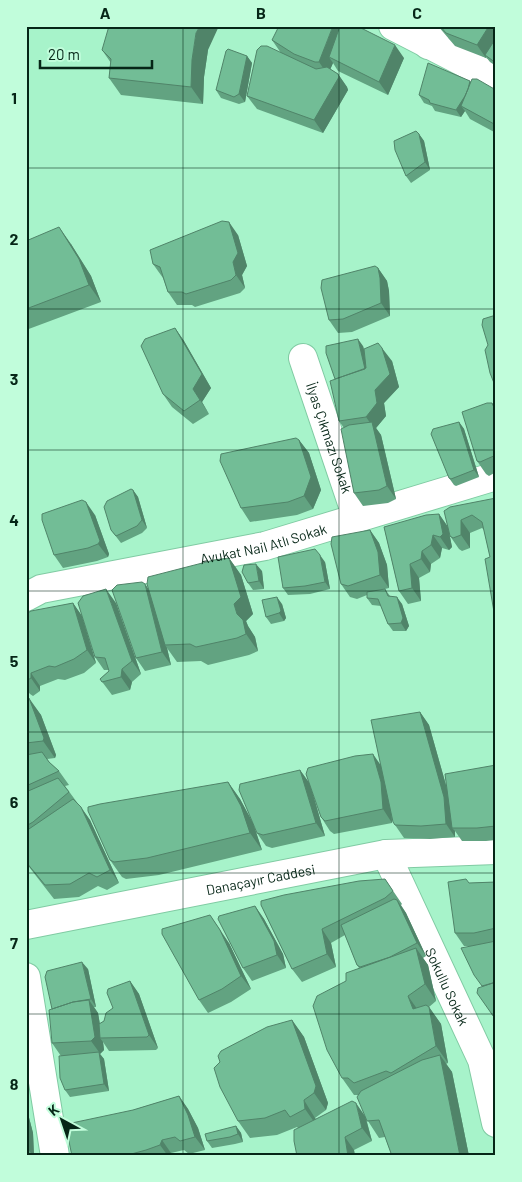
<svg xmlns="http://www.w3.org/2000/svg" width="522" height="1182" viewBox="0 0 522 1182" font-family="Barlow,sans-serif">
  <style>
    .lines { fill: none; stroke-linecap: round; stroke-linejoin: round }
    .street-casing { stroke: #80cba3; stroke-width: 30 }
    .secondary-casing { stroke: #80cba3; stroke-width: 30 }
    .street { stroke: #fff; stroke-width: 28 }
    .secondary { stroke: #fff; stroke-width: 28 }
    .wall { fill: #62a381 }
    .shaded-wall { fill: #508469 }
    .building { fill: #72bd96; stroke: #508469 }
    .grid { fill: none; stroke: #062617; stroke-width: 1; stroke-opacity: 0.55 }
    .labels { text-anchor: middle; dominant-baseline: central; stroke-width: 4.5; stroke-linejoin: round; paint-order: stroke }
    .street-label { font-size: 14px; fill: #062617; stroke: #c1fddb }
    .neatline { fill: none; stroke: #062617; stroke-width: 2 }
    .grid-label { font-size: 16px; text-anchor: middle; font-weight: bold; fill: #062617 }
  </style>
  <rect width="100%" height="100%" fill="#a7f3ca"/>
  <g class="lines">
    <defs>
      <g id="street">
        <path d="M428,45L440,26"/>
        <path id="s1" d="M303,358L357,518"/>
        <path id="s2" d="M26,597L41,589L265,546L496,476"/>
        <path id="s3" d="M386,854L482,1060L496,1123"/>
        <path d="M26,977L55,1156"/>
      </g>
      <g id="secondary">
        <path d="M393,26L496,79"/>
        <path id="s4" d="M26,925L386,854L496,850"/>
      </g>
    </defs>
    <use href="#street" class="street-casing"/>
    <use href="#secondary" class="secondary-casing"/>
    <use href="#street" class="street"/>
    <use href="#secondary" class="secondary"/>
  </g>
  <path class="wall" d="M438,26H496V66L490,62L486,57V58L455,46Z
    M272,40L404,58L388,95L338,71L333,63L330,69L338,74L347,87L348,90L323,133L257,109L247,96L281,53Z
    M102,50H208L204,77L203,104L121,95L109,78L111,63Z
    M247,56L252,63L245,102L239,104L221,98L216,90Z
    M470,81V83L496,90V133L470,119L465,111L461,117L435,111L432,106L424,103L419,95Z
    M419,134L424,141L430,170L411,183L406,176Z
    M238,235L247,266L242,275L245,288L240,293L195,307L192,305H177L168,292L163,278L153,264Z
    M26,241L71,244L91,276L101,302L26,330Z
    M378,268L387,281L389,291L390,316L352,332L338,333L329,320Z
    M175,328L184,341L211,388L202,402L209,414L193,424L172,407L163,394Z
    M363,346L364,349L392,361L399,387L384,403L386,416L376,428L381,435L396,499L388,503L363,506L354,493L344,428L339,421L335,379Z
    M492,403L496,408V472L489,476L486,474L477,461Z
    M459,422L464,429L479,477L456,486L454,485L449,478Z
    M299,440L309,453L321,490L313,509L297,515L250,522L241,508Z
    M133,490L138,497L147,528L142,533L121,543L111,530Z
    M496,498V613L494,612L490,557L484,530L482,528L470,533V548L462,551L459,549L450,536L448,528L452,547L449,550L442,548L440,558L431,564L430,572L419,578L421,601L408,604L399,591L384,527L439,514L448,527Z
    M95,515L109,554L108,557L97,561L63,568L54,555Z
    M370,530L379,543L387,565L389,588L385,589L390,596L402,604L409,626L406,631H393L388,624L381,606L372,605L367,598V595L357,599L350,597L341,584Z
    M229,558L241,575L253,614L246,621L248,626L255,637L258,651L249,655L208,665L201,661L177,662L167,648L171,665L145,671L136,658L145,584L149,591Z
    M325,562L330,589L310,594L288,595L283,588Z
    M262,571L264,589L253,590L248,583Z
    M73,603L82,616L96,663L84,673L65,680L58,679L40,686V691L33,696L30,694L26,689V614Z
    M116,603L141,674L132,682L130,690L112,695L100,679L109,671V670H104L95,657Z
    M282,604L286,618L284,621L271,624L266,617Z
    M26,696L41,715L56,755L55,758L47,759L50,763L59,771L69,785L65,786L90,820L119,883L107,890L98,886L79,897L54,899L26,863Z
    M420,712L429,725L446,785L496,765V840L486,841H462L455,831V837L430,839L404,838L393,822L392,818V823L334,834L330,831L321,817L380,765Z
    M300,770L310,784L325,836L272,848L266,846L257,833Z
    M228,782L240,799L253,823L262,850L159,875L126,879L122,877L110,860Z
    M385,879L402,904L401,905L406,913L426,956L423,958L428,965L436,1001L429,1007L441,1024L448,1063L446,1064L452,1072L469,1156H392L385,1137L379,1138L366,1118L372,1141L354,1150L355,1156H297L298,1128L297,1127L277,1135L250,1138L238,1121L292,1020L304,1037L328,1103L326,1110L315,1118L316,1119L365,1116L358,1095H354L342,1078L346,981L359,968L357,965L345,935L331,943L336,967L302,982L292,969L261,905Z
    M496,882V1020L482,987L469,946H464L455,933L469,883Z
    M255,906L264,919L283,954L286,968L252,981L243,968Z
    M229,943L251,989L231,1002L208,1013L199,1000Z
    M88,969L96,1007H94L98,1013L100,1024L104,1021L130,981L139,994L158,1048L156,1050L109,1051L103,1042L104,1050L100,1054L104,1059L109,1091L70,1097L65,1090L61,1056L52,1043V1009Z
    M179,1096L188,1109L198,1128L205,1150L189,1154L184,1150L171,1153L170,1156H72L133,1110Z
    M26,1106L33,1133L34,1156H26Z
    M236,1126L241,1133L243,1142L235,1144L212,1148L207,1141Z"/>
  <path class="shaded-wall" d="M200,26H219L208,50L204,77L203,104L191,87L192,60L196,33Z
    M333,26H342L329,57L333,63L328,75L319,62Z
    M489,26H496V43L485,55L486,57V58L477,45Z
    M395,45L404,58L388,95L379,82Z
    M247,56L252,63L245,102L239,94Z
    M338,74L347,87L348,90L323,133L314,120Z
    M470,81L475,89L461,106L465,111L461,117L456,110Z
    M419,134L424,141L430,170L425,162Z
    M229,222L238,235L247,266L242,275L245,288L236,275L233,262Z
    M59,227L71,244L91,276L101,302L89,285Z
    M378,268L387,281L389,291L390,316L381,303Z
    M175,328L184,341L211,388L202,402L209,414L200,400L193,389Z
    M358,339L363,346L370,378L365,371Z
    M382,348L392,361L399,387L384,403L386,416L376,428L381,435L396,499L387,486L373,427L366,417L375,390Z
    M459,422L464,429L479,477L474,470Z
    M299,440L309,453L321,490L313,509L304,496Z
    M133,490L138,497L147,528L142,520Z
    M86,502L95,515L109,554L108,557L98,544Z
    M439,514L448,527L452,547L449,550L440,537Z
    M461,520L470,533V548L461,535Z
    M370,530L379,543L387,565L389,588L380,575Z
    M433,535L442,548L440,558L431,545Z
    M422,551L431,564L430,572L421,559Z
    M320,555L325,562L330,589L325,582Z
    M229,558L241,575L253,614L246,621L248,626L255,637L258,651L246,634L237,614L234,604Z
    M256,564L262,571L264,589L259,581Z
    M410,564L419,578L421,601L412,588Z
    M145,584L154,597L165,645L167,648L171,665L162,652Z
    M106,589L116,603L141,674L132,661Z
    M277,597L282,604L286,618L284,621L279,613Z
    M397,597L402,604L409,626L406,631L401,623Z
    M73,603L82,616L96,663L87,650Z
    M122,669L132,682L130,690L121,677Z
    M31,673L40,686V691L31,678Z
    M29,698L41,715L56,755L55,758L43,741Z
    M420,712L429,725L453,810L452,828L455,831V837L446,824Z
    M373,754L382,767L390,796L392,823L383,809Z
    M300,770L310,784L325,836L316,823Z
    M228,782L240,799L253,823L262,850L250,833Z
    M81,807L90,820L119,883L110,870Z
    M397,900L406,913L426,956L417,943Z
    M255,906L264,919L283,954L286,968L277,955Z
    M210,915L229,943L251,989L241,976Z
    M322,929L331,943L336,967L327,954Z
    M416,948L428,965L436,1001L425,984Z
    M82,962L88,969L96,1007L91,999Z
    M130,981L139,994L158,1048L149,1035Z
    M408,996L420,1013L413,1009Z
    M89,1000L98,1013L102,1038H100L103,1042L104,1050L100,1054L104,1059L109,1091L104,1084L99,1052L91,1041Z
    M429,1007L441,1024L448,1063L436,1046Z
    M292,1020L304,1037L328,1103L326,1110L314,1093Z
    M440,1055L452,1072L469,1156H460Z
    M179,1096L188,1109L198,1128L205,1150L195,1137Z
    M304,1100L315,1118L317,1126L305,1109Z
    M356,1103L365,1116L372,1141L362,1128Z
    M26,1106L33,1133L34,1156H33L26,1146Z
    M236,1126L241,1133L243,1142L238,1134Z
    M345,1137L354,1150L355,1156H348Z
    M162,1140L171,1153L170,1156H168L160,1145Z"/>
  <path class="building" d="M109,26H200L196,33L192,60L191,87L109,78L111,59L102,50Z
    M279,26H333L319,62H315L294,54L272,40Z
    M340,26H357L395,45L379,82L329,57Z
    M440,26H489L477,45L446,33Z
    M496,38V63L485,55Z
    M261,46H267L316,69L327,67L338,74L339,77L314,120L247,96L257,50Z
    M228,49L247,56L239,94L234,97L216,90L226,51Z
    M428,63L470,81L468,89L465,96L456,110L430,103L429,100L419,95Z
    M472,79H477L496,90V125L461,106Z
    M416,131L419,134L425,162L406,176L395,150L394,141Z
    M222,221L229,222L238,253L233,262L236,275L231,280L186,294L182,292H168L160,267L153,264L150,250Z
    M59,227L79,259L89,285L26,309V241Z
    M375,266L378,268L380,278L381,303L343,319L329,320L321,288L322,280Z
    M496,315V388L490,373L485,350L488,345L482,325L483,319Z
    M175,328L202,374L193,389L200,400L184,411L163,394L141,346L145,339Z
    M358,339L365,369L335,379L326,353V346Z
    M378,343L382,348L390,374L375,390L377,403L366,417L339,421L330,381L366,368L364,349Z
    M487,403H492L496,412V455L480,462L477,461L462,412Z
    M372,422L387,486L379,490L354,493L341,429L349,425Z
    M459,422L474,470L451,479L449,478L431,434L433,429Z
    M296,438L299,440L311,477L304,496L288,502L241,508L220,461L221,454Z
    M131,489L133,490L142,520L137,526L116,536L111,530L104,507L107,501Z
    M496,498V612H494L485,559L490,557L482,522L472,515L461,520V535L453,538L450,536L444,511L450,507Z
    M82,500L86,502L100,541L98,544L88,548L54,555L42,520V514Z
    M439,514L443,534L440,537L433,535L431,545L422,551L421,559L410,564L412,588L399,591L384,527L426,515Z
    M370,530L378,552L380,575L348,586L341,584L331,544L332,537Z
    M315,549L320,555L325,582L305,586L283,588L278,557Z
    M229,558L241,597L234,604L237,614L243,620L246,634L237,638L196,647L190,644L165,645L147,584L148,577L214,560Z
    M256,564L259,581L248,583L242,572L244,565Z
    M142,582L145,584L162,652L136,658L112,590L117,585Z
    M106,589L132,661L122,669L121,677L102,682L100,679L109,671L105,658L95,657L93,651L78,603L83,596Z
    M385,589L388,596L397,597L403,618L401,623L388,624L378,599L367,598V592Z
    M277,597L281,611L279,613L266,617L262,600Z
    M73,603L87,650L74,659L55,667L49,666L31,673V678L26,681V614L31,611Z
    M26,697L29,698L44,738L43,741L26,743Z
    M420,712L444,797L446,824L421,826L395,825L393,822L371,720Z
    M42,752L49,762L59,771L26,786V755Z
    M373,754L381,782L383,809L325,821L321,817L306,774L308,768L355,756Z
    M496,765V826L477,828H452L445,774Z
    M300,770L316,823L263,835L257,833L239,790L240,784Z
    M58,778L69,792L33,822L26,826V792Z
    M228,782L241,806L250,833L147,858L114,862L110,860L88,811V807L100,804Z
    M73,799L81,807L110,870L97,877L89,873L70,884L45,885L26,862V831Z
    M385,879L393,891L385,898L322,929L327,954L292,969L261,905V901L284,895L359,881Z
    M466,879L469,883L496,882V928L474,933H455L448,882Z
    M394,899L397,900L417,943L390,957L360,967L357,965L341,925Z
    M255,906L274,941L277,955L243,968L218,919L219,916Z
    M210,915L220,930L241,976L222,989L199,1000L162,934V929Z
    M496,941V982L482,986L474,975L461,948Z
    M416,948L425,984L408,996L413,1009L426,1005L429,1007L436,1046L391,1073L386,1071L354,1083L348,1078H342L327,1050L313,1006L317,996L346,981V973Z
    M82,962L91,999L73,1002L52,1009L45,977L47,971Z
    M130,981L149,1035L147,1037L100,1038L99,1024L104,1021L106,1013L113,1008L107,993L108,989Z
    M496,982V1020L477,993L478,988Z
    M89,1000L95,1037L91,1041L52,1043L49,1010L73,1002Z
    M292,1020L316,1086L314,1093L304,1100L305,1109L290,1117L285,1110L265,1118L238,1121L220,1087L214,1068L220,1062L218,1056L221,1051L267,1027Z
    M99,1052L104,1084L65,1090L60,1078L59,1056Z
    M440,1055L460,1156H392L379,1120L367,1121L357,1097L361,1091L422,1060Z
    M179,1096L188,1115L195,1137L180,1141L175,1137L162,1140L160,1145L146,1150L124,1156H72L66,1127L67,1124L133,1110Z
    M352,1101L356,1103L362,1128L345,1137L348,1156H297L294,1141V1130Z
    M236,1126L238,1134L230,1137L207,1141L205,1134Z"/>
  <path class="grid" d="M183,26V1156M339,26V1156M26,168H496M26,309H496M26,450H496M26,591H496M26,732H496M26,873H496M26,1014H496"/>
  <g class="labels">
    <g class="street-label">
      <text stroke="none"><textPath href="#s1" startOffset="84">İlyas Çıkmazı Sokak</textPath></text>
      <text stroke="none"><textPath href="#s2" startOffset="244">Avukat Nail Atlı Sokak</textPath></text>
      <text stroke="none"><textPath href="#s4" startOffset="239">Danaçayır Caddesi</textPath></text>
      <text stroke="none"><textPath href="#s3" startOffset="146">Sokullu Sokak</textPath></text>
    </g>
  </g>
  <rect width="522" height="1182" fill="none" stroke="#c1fddb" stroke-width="55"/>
  <g transform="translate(62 1120) rotate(320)" stroke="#c1fddb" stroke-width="4" paint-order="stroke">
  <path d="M0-4L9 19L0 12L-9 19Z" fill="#062617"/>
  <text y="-8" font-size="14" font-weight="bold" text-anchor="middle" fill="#062617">K</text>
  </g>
  <path d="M40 60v8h112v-8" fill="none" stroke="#062617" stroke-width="2.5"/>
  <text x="48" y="60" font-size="15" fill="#062617" stroke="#c1fddb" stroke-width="4" paint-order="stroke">20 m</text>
  <rect x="28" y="28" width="466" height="1126" class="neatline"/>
  <g class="grid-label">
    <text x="105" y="19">A</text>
    <text x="261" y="19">B</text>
    <text x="417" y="19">C</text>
    <text x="14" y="104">1</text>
    <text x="14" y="245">2</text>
    <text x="14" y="385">3</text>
    <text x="14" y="526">4</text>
    <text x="14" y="667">5</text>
    <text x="14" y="808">6</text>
    <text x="14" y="949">7</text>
    <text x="14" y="1090">8</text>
  </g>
</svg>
